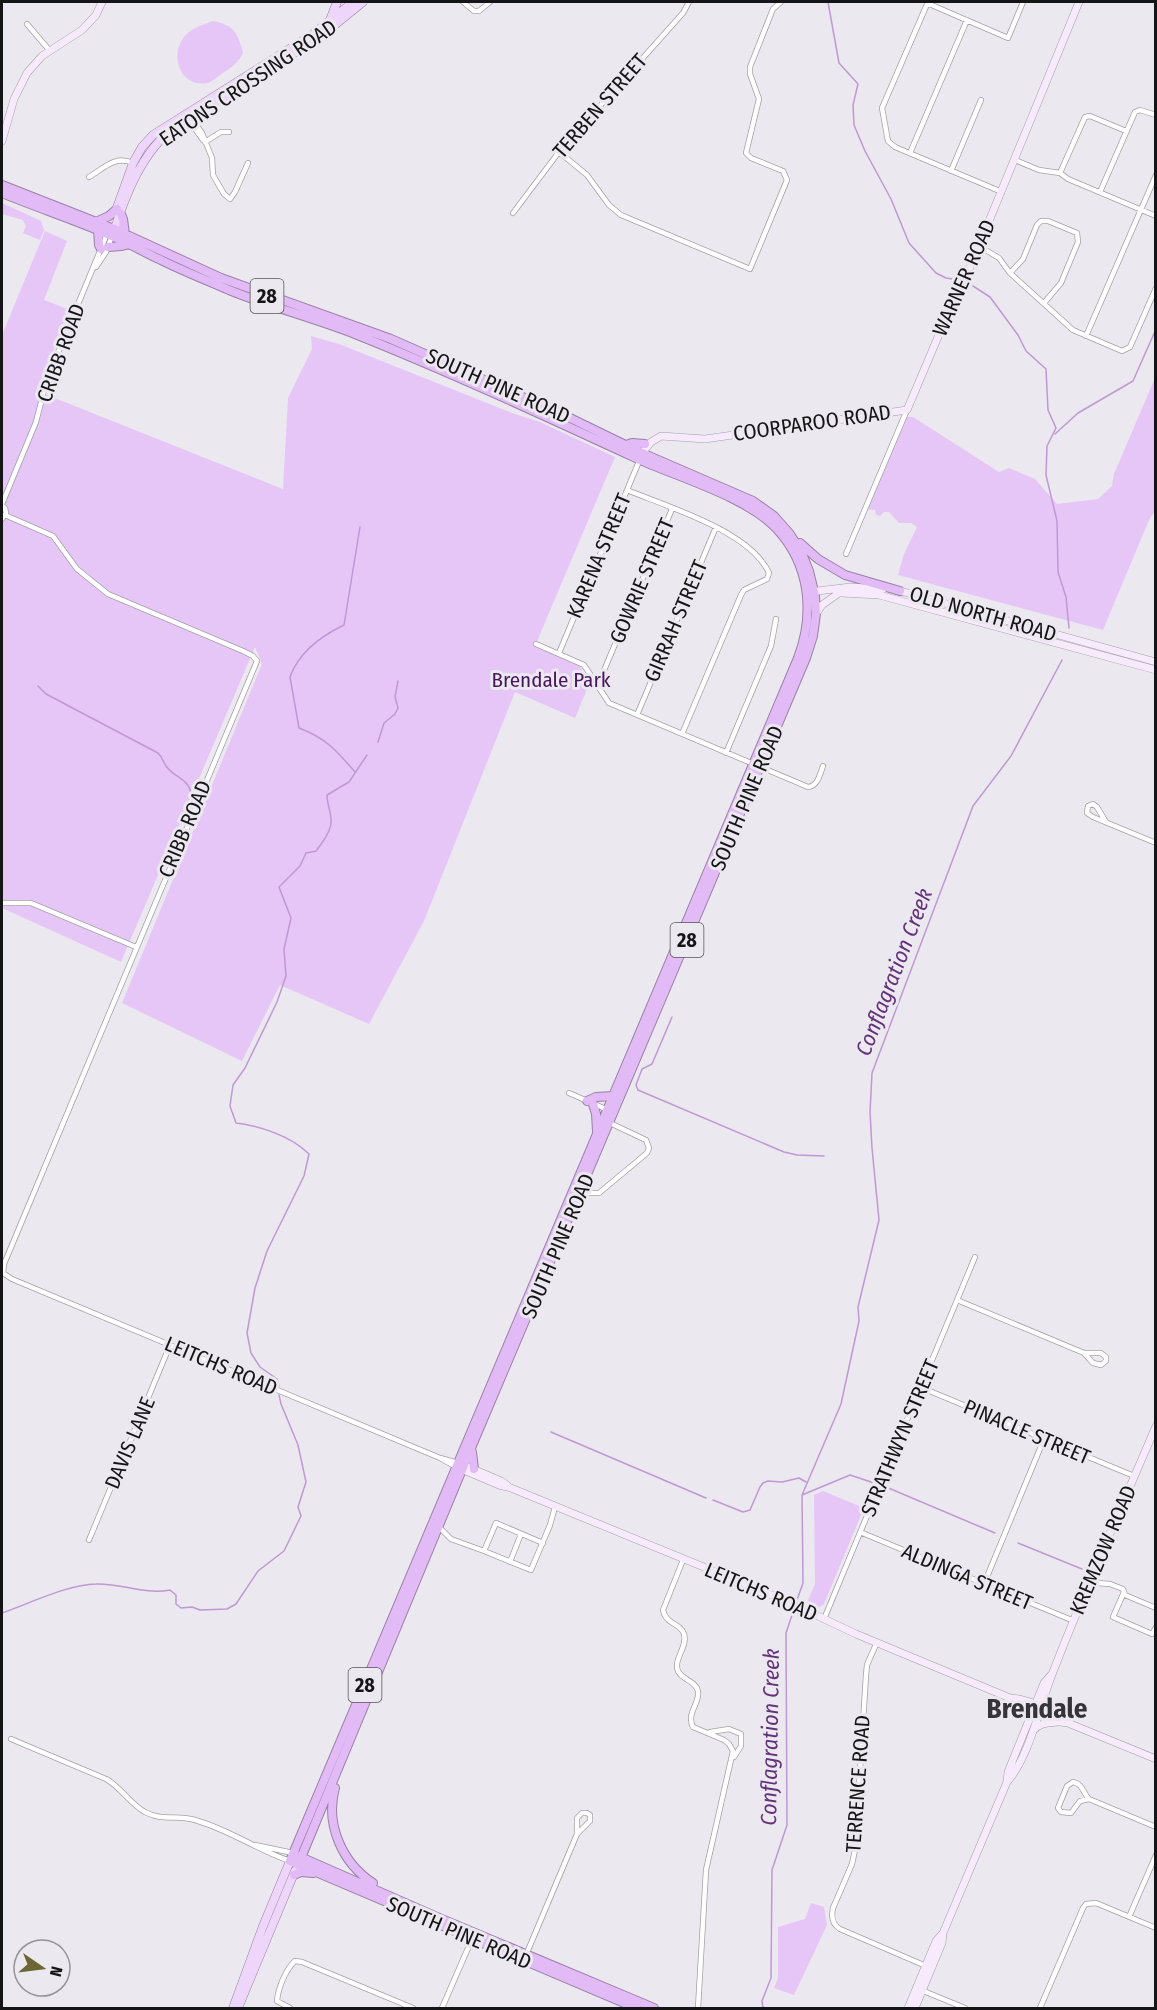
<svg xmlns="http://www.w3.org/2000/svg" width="1157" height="2010" viewBox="0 0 1157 2010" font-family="'Fira Sans Condensed',sans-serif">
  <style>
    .green { fill: #e6c6f7 }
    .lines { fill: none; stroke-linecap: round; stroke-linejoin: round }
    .stream { stroke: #bf98d4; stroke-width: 1.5 }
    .street-casing { stroke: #a3a0a5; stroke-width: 6 }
    .secondary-casing { stroke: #a3a0a5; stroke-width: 8 }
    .primary-casing { stroke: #9a80a8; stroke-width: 9 }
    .highway-casing { stroke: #9a80a8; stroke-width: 10 }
    .street { stroke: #fff; stroke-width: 4.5 }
    .secondary { stroke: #f6eafc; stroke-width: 7 }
    .primary { stroke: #edd6fa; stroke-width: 8 }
    .highway { stroke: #e1baf6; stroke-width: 8 }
    .labels { text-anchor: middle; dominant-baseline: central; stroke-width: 6; stroke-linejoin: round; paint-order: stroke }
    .shield { fill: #ece8ef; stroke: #565457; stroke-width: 1.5 }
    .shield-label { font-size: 20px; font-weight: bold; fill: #151416 }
    .street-label { font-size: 21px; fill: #151416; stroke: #ece8ef }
    .park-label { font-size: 21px; fill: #48165e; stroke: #ece8ef }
    .water-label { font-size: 22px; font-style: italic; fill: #63327b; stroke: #ece8ef }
    .district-label { font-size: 27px; font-weight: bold; fill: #373439; stroke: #ece8ef }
  </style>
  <rect width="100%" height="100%" fill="#ece8ef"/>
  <path class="green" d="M213,21C234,25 238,33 243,53C238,63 232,67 223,73C218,76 212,82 207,83C181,88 169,56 184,37C191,28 202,25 213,21Z
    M2,203L41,221L44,230L40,240L23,233L26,226L23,220L2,214Z
    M45,231L67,241L44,300L70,310L37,391L283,489L288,398L312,349L311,336L339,344L512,413L540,422L615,457L535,646L579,665L590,682L575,718L515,692L424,921L369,1024L280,985L242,1061L122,1003L262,664L255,647L121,962L2,908V335Z
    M1155,378V511L1149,520L1103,630L898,575L904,554L917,527L911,523H899L889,512H884L880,516L876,515L875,510L867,509L907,417H913L999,472L1009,468L1035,479L1057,504L1098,499L1112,486L1114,474Z
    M823,1491L864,1508L824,1604L816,1609L806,1605L815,1584L814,1495Z
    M811,1903L824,1907L827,1925L794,1995L774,1988L778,1978V1927L805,1919Z"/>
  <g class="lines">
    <path class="stream" d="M828,2L839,63L858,84L853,105L854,125L865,151L891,199L909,243L936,273L946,278L959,280
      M973,286L990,297L1018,335L1026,351L1046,369L1048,410L1056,428L1047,446L1046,475L1057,521L1058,572L1066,597L1069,628
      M1055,434L1078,413L1133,381L1156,329
      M38,686L46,694L158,753C162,757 163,761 166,766C174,778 191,779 191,796
      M378,742L384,723L395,714L398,708L395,697L398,681
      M355,772C337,751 326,738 299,728L290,677C299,652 321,636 344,625L360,527
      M672,1017L652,1064L642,1069L636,1085L638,1090L784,1152L797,1155L824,1156
      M279,1386L277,1379L260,1367L251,1353L247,1333L255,1288L267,1251L304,1176L309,1154C291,1136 260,1126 236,1123L230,1106L233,1085L245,1068L277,1002L286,976L284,949L291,918L279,887L300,866L306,853L316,851C322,843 332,830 331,820C331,812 327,804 327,795L349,782L367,755
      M551,1432L706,1498
      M886,1487L995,1533
      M802,1495L850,1475L874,1483
      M713,1500L743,1512L750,1510L760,1487L763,1483L768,1481L782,1482L799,1478L806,1482
      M1018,1543L1082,1569
      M797,1600L803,1583L802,1495L841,1404L859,1321L858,1307L879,1220L872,1148L870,1112L872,1073L973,806L1011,756L1062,660
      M2,1613C28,1604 69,1584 96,1584C121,1583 144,1595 170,1590L176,1595V1604L181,1608L192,1607L200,1610L227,1609L236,1604L258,1571L284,1551L301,1516L298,1507L306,1482L298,1445L281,1404L279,1395
      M763,2008L762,2001L771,1978L772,1870L787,1825L786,1633L794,1609"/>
    <defs>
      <path id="street" d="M463,2L474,11H479L490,2
        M928,2L882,108L888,141L895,147L1002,192
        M927,3L1008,38L1023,2
        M27,24L50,51
        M191,117L202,133L212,158L213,175L224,194L230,199L235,192L248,163
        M188,119L203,140
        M205,142L221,132H229
        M559,152L587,175L609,205L621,215L750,269L787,180L783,171L751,158L746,153L759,99L750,74V67L773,9L781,2
        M910,153L967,20
        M1015,160L1039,170L1060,173L1068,179L1156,216
        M951,171L981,100
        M1060,173L1085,117L1090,116L1126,131
        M89,177C104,168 115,155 133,163
        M1100,192L1135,112L1140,110L1156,115
        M513,213L559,152L683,13L689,2
        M979,246L999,258L1010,273L1073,330L1122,351L1130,347L1156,288
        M96,267L106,252L112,236
        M1010,273L1023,259L1037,225L1041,221H1048L1077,233L1078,242L1061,283L1044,303
        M1086,336L1156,175
        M627,490C668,507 750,531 769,573L767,579L744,590L741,595L682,734
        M2,504L36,422L47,379L107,234
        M2,505L5,508L6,513L2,519
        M5,515L53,536L77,569L108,594L243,651L253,656L257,661L4,1264L3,1273L12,1279L440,1458L456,1467
        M846,554L907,410
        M536,644L584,665L609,703L808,787C818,786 820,774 823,766
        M559,653L640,459
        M597,687L672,509
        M637,715L716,527
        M726,753L771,646L776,619
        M1106,822L1097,807L1093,804L1088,806L1087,813L1093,817L1156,843
        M2,903H31L136,947
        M569,1093L608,1110
        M580,1193H599L647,1153L649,1148L646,1140L610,1123
        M957,1300L1084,1353H1101L1106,1357V1361L1101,1365L1093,1363L1084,1353
        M920,1387L1134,1476
        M440,1458L458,1463
        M439,1527L451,1539L484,1551
        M860,1532L1074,1621
        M89,1540L170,1345
        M543,1543L496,1523L484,1551L531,1570L550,1525L555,1507
        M683,1560L663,1610C666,1625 681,1623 684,1634C688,1647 673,1659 678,1671C682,1680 696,1681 698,1691C700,1704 686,1713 693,1727L724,1740L729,1744L733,1751L706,1870L698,2008
        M510,1562L521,1534
        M1097,1583L1110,1584L1123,1589L1125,1595L1156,1608
        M984,1584L1044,1439
        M1124,1592L1113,1617L1152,1634L1156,1627
        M824,1619L975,1257
        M877,1642L867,1665L866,1675L855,1850L852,1864L833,1908C831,1917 832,1924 840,1929L926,1966
        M710,1732L729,1729L741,1734V1746L734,1757
        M11,1739L106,1779C121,1787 130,1804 145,1812C161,1821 178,1815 195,1820C228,1829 257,1850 290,1861
        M1089,1799L1080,1801L1071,1813L1061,1812L1058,1808L1067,1786L1073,1782C1083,1784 1083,1793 1089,1799L1156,1827
        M255,1845L293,1853
        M1129,1917L1156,1855
        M526,1955L577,1834V1818L582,1813H587L590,1815V1821L577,1834
        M921,1990L965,2008
        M290,2008L277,2001C278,1988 286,1969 295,1961L302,1962L413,2008
        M442,2008L472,1939
        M1040,2008L1083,1908L1086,1904L1096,1903L1156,1928"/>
      <path id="secondary" d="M2,141L14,99L27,73L42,56L82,30L96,15L102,2
        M642,453L651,442L661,436L705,439L907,410L938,337L955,304L1079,2
        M897,590L1156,662
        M810,592L850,587L883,589
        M841,593L879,595L1156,670
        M816,614L822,605L839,593
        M461,1464L501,1481L507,1485
        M459,1468L499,1485L511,1488L784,1600L856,1634L1010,1698L1016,1705L1060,1722L1068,1723L1156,1759
        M1010,1698C1025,1698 1057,1711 1068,1723
        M1033,1731C1039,1723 1048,1723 1058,1722
        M1007,1782L1008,1772L1044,1683L1051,1675
        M908,2008L936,1941L943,1933
        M915,2008L942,1943L943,1933L1007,1782C1030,1756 1040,1704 1053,1672C1085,1589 1121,1508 1156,1426"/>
      <path id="primary" d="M330,20L337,2
        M115,213L133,163L142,147L153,135L313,34L353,2
        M113,234C125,196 142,151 175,127L320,37L363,2
        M233,2008L263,1926L290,1861
        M238,2008L295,1871"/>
      <path id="highway" d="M2,185L114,229L221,278L391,339L568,417L642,453L753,501L774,516L789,533L801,551L809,571L815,596L816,614L813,636L806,658L471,1448L298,1865
        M2,193C38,208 76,220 112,236C129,243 145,253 161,260C183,271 206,280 229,290C271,307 314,318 355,334C450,372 543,415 636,458C677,477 746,496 777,529C810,565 815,613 798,658L290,1861L636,2008
        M121,214L123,219L125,234
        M96,222L109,216L117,209
        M98,230L99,245L101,249
        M108,247L122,246L129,244
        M626,445L632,443L645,444
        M800,543L818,559L845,575L900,591
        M587,1101L596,1097L613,1096
        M593,1104L596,1114L597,1131
        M472,1452L474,1469
        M335,1788C325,1824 342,1863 373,1883
        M296,1855L437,1917L654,2008
        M294,1875L301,1872L313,1873"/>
    </defs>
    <use href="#street" class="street-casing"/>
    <use href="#secondary" class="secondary-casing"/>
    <use href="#primary" class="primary-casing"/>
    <use href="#highway" class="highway-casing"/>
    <use href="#street" class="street"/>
    <use href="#secondary" class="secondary"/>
    <use href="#primary" class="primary"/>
    <use href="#highway" class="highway"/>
  </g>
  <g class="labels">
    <g class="shield">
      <rect x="250.5" y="279" width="33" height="34" rx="4.5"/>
      <rect x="670.5" y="923" width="33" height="34" rx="4.5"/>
      <rect x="348.5" y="1668" width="33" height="34" rx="4.5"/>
    </g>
    <g class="shield-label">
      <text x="267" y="296">28</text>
      <text x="687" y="940">28</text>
      <text x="365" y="1685">28</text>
    </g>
    <g class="street-label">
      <text transform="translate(248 83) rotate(-34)">EATONS CROSSING ROAD</text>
      <text transform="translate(600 106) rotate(-49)">TERBEN STREET</text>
      <text transform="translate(964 278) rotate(-66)">WARNER ROAD</text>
      <text transform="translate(61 353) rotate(-70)">CRIBB ROAD</text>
      <text transform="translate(498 386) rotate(24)">SOUTH PINE ROAD</text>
      <text transform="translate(812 423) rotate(-8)">COORPAROO ROAD</text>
      <text transform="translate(599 556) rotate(-67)">KARENA STREET</text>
      <text transform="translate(642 581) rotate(-67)">GOWRIE STREET</text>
      <text transform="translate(983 614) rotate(16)">OLD NORTH ROAD</text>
      <text transform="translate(676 621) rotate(-67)">GIRRAH STREET</text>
      <text transform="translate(747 798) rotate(-67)">SOUTH PINE ROAD</text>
      <text transform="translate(185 829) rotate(-67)">CRIBB ROAD</text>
      <text transform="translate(558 1246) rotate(-67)">SOUTH PINE ROAD</text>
      <text transform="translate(221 1366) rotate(23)">LEITCHS ROAD</text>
      <text transform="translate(1027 1432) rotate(23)">PINACLE STREET</text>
      <text transform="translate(900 1438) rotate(-67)">STRATHWYN STREET</text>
      <text transform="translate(130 1443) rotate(-67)">DAVIS LANE</text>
      <text transform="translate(1103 1550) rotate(-67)">KREMZOW ROAD</text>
      <text transform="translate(967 1577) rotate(23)">ALDINGA STREET</text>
      <text transform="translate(761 1592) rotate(23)">LEITCHS ROAD</text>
      <text transform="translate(858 1784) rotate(-86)">TERRENCE ROAD</text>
      <text transform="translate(459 1933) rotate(23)">SOUTH PINE ROAD</text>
    </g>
    <g class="park-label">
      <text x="551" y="680">Brendale Park</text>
    </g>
    <g class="water-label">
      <text transform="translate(894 972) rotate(-69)">Conflagration Creek</text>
      <text transform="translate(770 1737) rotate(-89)">Conflagration Creek</text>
    </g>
    <g class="district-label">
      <text x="1037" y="1709">Brendale</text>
    </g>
  </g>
  <rect width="1157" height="2010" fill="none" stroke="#151416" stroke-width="6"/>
  <g transform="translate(42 1968) rotate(104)"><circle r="28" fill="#ece8ef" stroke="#969398" stroke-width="1.5"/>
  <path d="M0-4.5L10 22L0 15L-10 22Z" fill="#6b6632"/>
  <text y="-9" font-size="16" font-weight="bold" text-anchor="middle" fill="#151416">N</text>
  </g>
</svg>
